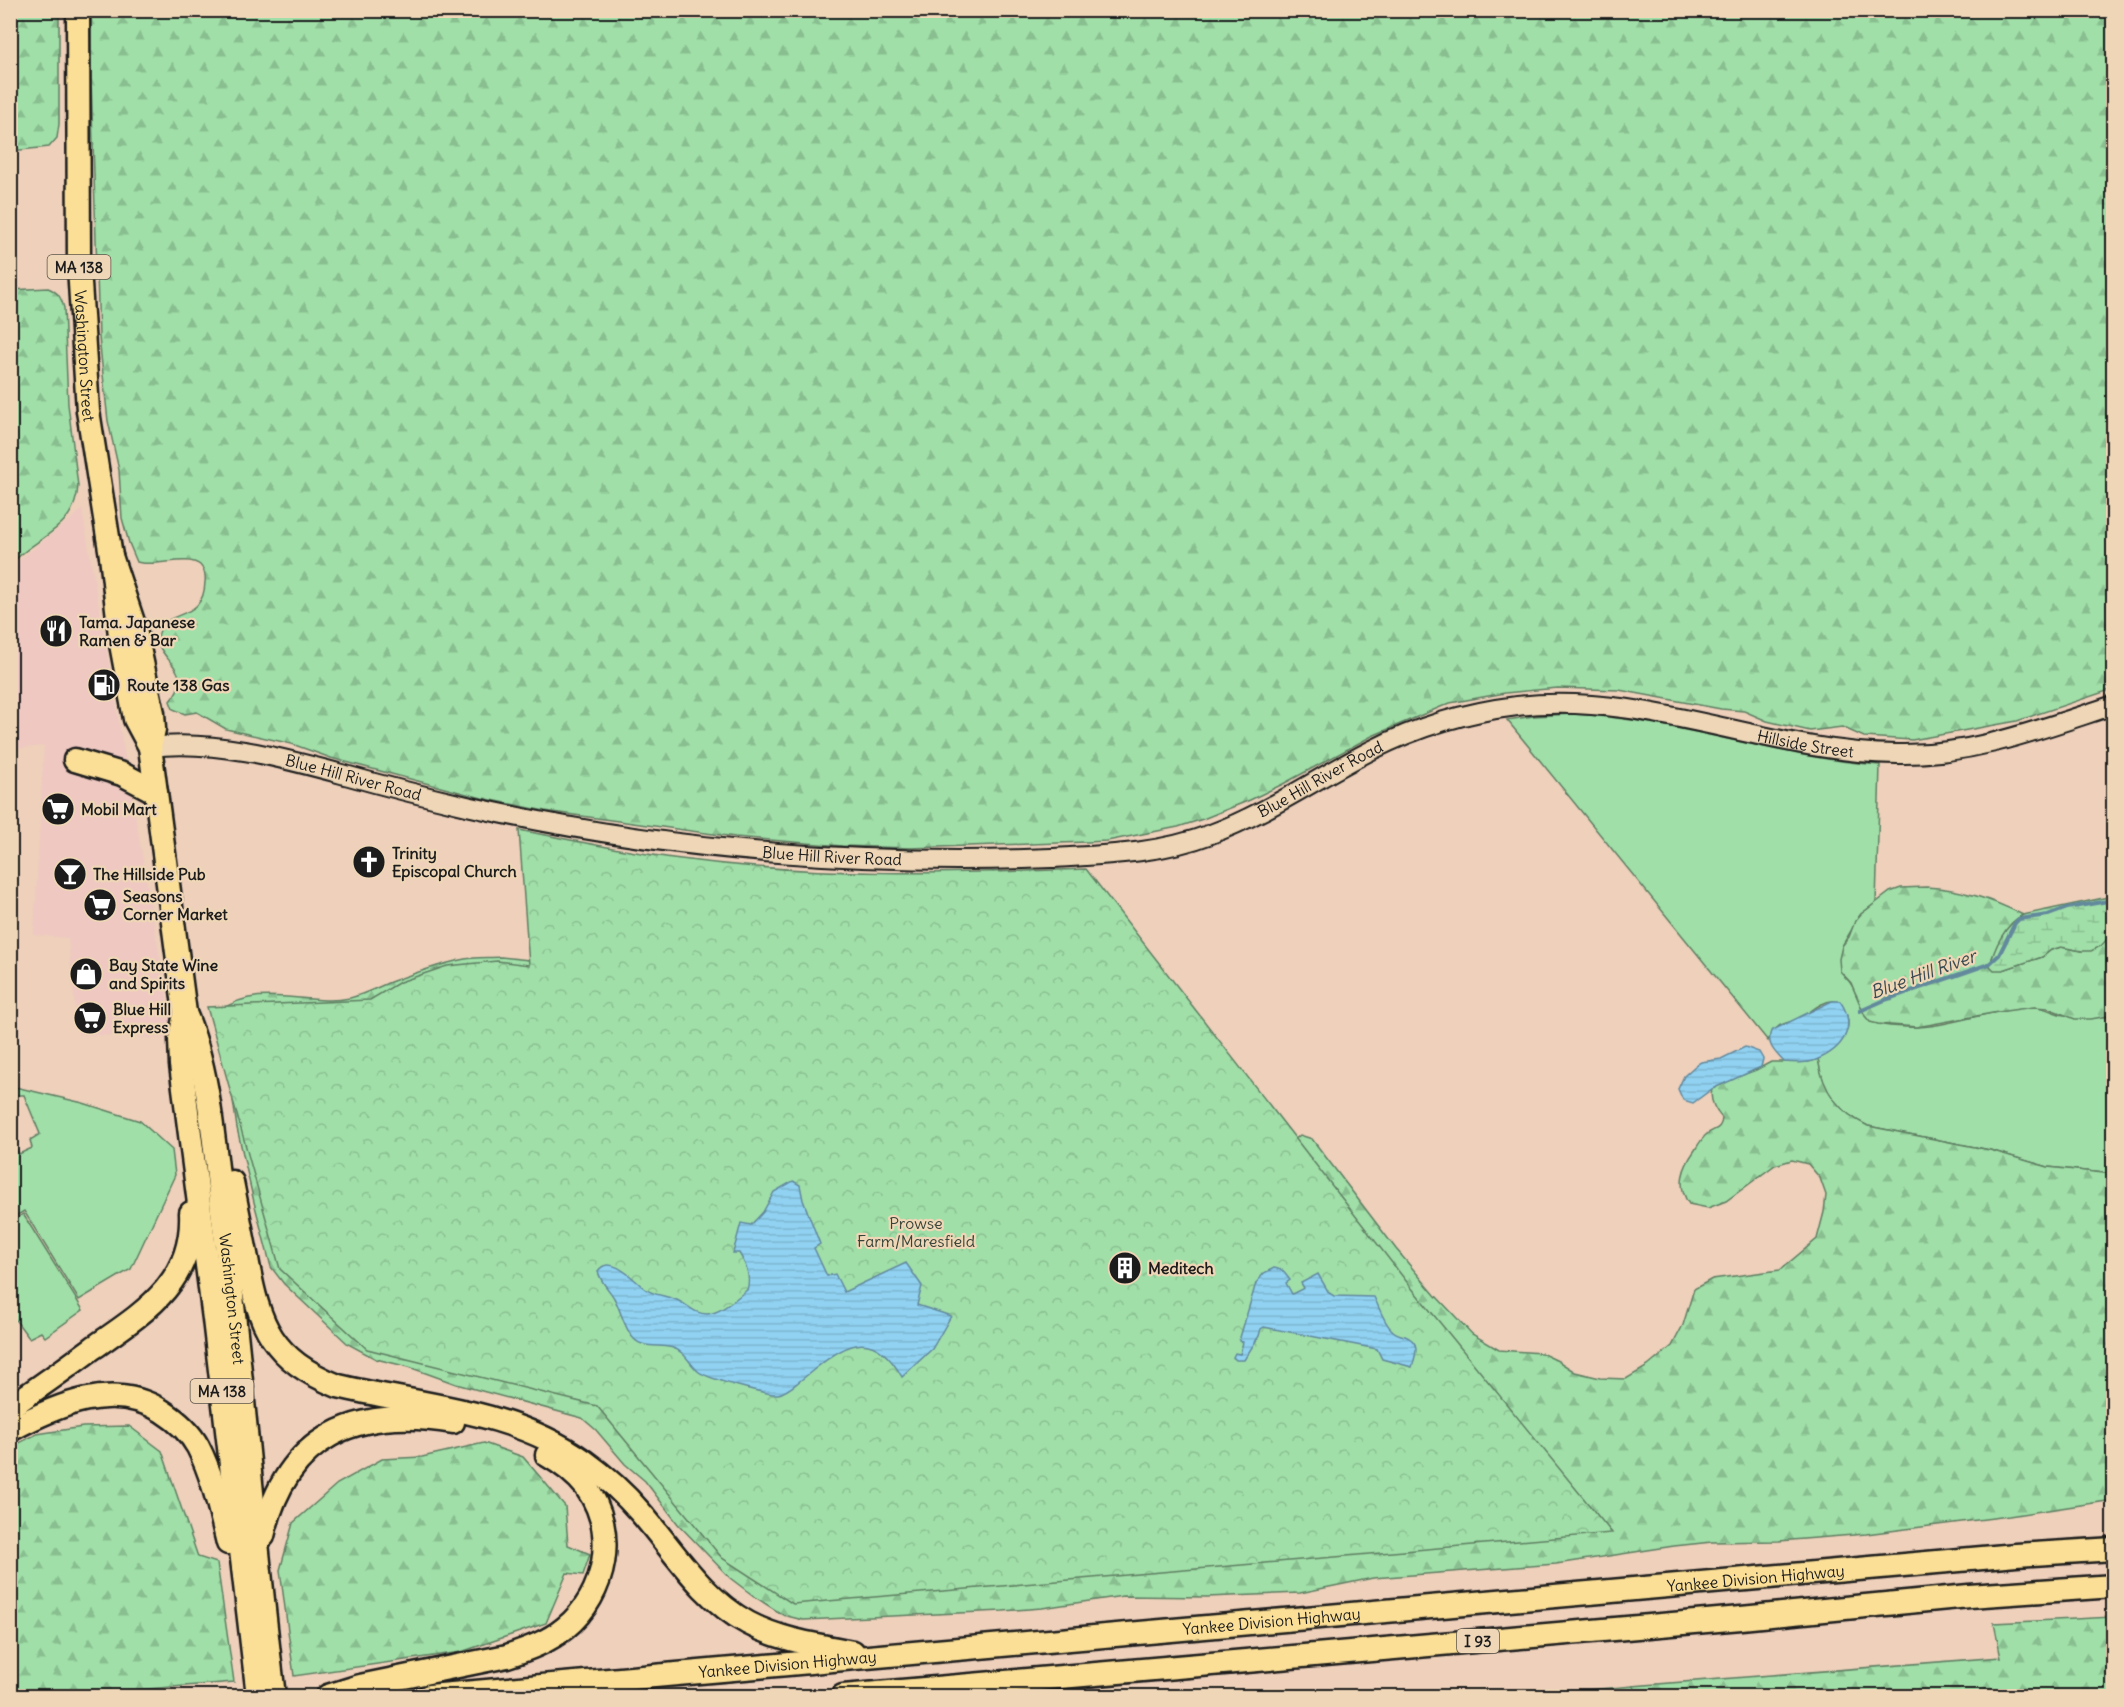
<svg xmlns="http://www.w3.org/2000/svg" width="2124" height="1707" viewBox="0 0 2124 1707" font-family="Delius,sans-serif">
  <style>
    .built { fill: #eec8c1 }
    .grass { fill: #a0dfa8; stroke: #5e7e62; stroke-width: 1.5 }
    .forest { fill: url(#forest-firs); stroke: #5e7e62; stroke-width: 1.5 }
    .wetland { fill: url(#wetland-marsh); stroke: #5e7e62; stroke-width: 1.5 }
    .park { fill: url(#park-crowns); stroke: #5e7e62; stroke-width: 1.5 }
    .water { fill: url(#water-rules); stroke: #62899c; stroke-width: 1.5 }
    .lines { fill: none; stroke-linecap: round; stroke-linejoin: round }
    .stream { stroke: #62899c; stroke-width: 4 }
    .secondary-casing { stroke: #1c1c1c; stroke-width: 22 }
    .highway-casing { stroke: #1c1c1c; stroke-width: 27 }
    .secondary { stroke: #eed6b6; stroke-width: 18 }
    .highway { stroke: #fbdf96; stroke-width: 22 }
    .labels { text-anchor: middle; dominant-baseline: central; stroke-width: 4.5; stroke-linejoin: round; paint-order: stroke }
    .shield { fill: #eed6b6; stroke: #5b544a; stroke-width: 1.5 }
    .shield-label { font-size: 15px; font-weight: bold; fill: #1c1c1c }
    .street-label { font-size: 16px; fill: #1c1c1c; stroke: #eed6b6 }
    .poi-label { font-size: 16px; font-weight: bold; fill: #1c1c1c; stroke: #eed6b6; text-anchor: start }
    .park-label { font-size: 16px; fill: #364338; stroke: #eed6b6 }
    .water-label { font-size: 18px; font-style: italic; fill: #394a52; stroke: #eed6b6 }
  </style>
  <defs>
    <pattern id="forest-firs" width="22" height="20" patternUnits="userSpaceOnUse" patternTransform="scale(1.5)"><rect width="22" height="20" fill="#a0dfa8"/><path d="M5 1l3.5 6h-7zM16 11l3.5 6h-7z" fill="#89bf90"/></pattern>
    <pattern id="wetland-marsh" width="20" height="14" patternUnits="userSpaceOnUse" patternTransform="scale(1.5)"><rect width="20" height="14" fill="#a0dfa8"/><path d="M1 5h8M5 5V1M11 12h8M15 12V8" fill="none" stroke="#89bf90"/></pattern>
    <pattern id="park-crowns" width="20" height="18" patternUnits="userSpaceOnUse" patternTransform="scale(1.5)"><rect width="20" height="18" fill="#a0dfa8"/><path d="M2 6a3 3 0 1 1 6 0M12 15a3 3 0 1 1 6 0" fill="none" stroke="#89bf90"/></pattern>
    <pattern id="water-rules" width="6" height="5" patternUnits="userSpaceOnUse" patternTransform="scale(1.5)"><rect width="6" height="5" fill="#91d2f2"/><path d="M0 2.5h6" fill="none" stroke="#7cb4cf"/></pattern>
  </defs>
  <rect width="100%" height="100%" fill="#eed0bb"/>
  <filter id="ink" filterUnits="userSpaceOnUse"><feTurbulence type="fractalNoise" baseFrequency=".0167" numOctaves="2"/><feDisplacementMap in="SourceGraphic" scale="12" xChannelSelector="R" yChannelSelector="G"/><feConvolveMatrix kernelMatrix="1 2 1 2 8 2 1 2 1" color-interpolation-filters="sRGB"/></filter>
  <g filter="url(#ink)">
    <path class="built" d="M82,510L174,1039L78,1034L68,938L34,935L44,746L11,749L10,639L14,623L11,567Z"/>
    <path class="grass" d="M1573,714C1677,719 1776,758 1880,765L1876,903L1861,914L1842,946L1845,977C1860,990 1858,1013 1874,1022C1883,1027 1896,1026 1906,1027C1947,1029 1992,1008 2034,1007C2047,1007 2054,1014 2065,1015C2078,1017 2093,1016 2106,1017L2113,1015V1174L2048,1167L1990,1150L1868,1126C1839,1112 1822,1092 1818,1059C1836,1047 1857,1033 1844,1009C1842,1005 1838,1001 1834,1001C1821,1000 1808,1015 1797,1020C1791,1022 1784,1023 1779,1026C1774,1030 1770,1035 1768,1041L1507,720L1534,716Z
      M11,1086L83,1103L140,1121L172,1150L175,1175L131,1269L79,1300L24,1211L11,1219V1148L15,1145L19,1154L32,1148L30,1140L40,1134L24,1095H11Z
      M23,1214L83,1310L45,1337L41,1332L29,1338L11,1314V1222Z
      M1633,1686L1640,1696H1519Z"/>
    <path class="forest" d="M11,10L59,11V124L57,138L49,147L11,151Z
      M91,11H2113V689L2017,721L1912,740L1864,737L1842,727L1810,731L1767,721L1744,711L1721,709L1619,690L1558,688L1505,693L1450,703L1372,736L1283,784L1250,800L1203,819L1178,827L1107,841L1087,842L910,848L842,846L735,837L545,811L482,798L331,758L292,744L226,729L197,712L185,714L173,709L170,701C201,665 145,659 161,628C172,609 204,620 205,582C206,576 204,569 200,565C188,554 154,568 137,562L129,543L122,518L119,470L108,421L99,337L91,78Z
      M48,288C58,292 61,297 64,308L68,404L78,486C75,531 37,535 11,564V290Z
      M1926,887C1961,889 1992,899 2023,915C2006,924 2000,942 1992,958L2003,970L2042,957L2051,950L2061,947L2082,951L2109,937L2113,927V1015L2091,1019H2075L2048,1008L2034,1007L1998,1012L1917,1027L1878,1024L1870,1022L1865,1016L1851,983L1840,971L1839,959L1842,946L1849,937L1855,921L1861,914L1890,892L1901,888Z
      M501,957L529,960L540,966L1292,1142L1300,1135L1312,1139L1396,1249L1435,1295L1472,1334L1499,1350L1541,1353L1558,1361L1575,1372L1600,1378L1626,1379L1648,1366L1672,1346L1683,1325L1694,1289L1712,1279L1780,1270L1817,1239L1824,1212L1826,1195L1820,1178L1808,1164L1792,1160L1775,1165L1726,1201L1708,1208L1689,1204C1676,1185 1683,1167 1695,1150C1698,1145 1702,1138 1707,1134C1715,1128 1721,1130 1722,1118C1715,1110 1709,1100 1712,1089L1734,1078L1756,1070L1771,1062H1808L1818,1059C1823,1092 1839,1112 1868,1126L1990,1150L2048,1167L2113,1174V1500L2009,1516L1866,1534L1779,1541L1712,1542L1674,1546L1556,1564L1373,1578L1300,1593L1207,1597L1123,1596L1042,1608L1003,1611L803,1620L783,1615L755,1597L730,1578L678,1524L645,1481L625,1464L596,1430L582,1418L456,1384L409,1367L376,1359L348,1344L284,1284L271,1267L254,1202L237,1128L220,1011C259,981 308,1007 350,998C365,994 380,986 393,981C415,973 437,965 460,960C473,957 488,958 501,957Z
      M129,1426L162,1451L198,1557L217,1563L234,1682L61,1696H35L11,1690V1447L37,1434L83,1427Z
      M484,1443L523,1457L565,1506L568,1545L590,1554L583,1575L567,1573L546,1623L461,1652L294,1676L280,1570L293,1523L337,1484L382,1459L422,1457Z
      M2113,1617V1696H1640L1633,1686L2001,1657L1994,1623Z"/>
    <path class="wetland" d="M2113,896V927L2109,937L2101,946L2091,951H2082L2061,947L2051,950L2042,957L2003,970H1994L1990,966C1994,948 2005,924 2023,915Z"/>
    <path class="park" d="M519,830C573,840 627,852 681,859C815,877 951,874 1086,869L1410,1286L1612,1533L793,1604L722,1558L597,1406L367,1349L280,1269L207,1007L370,1000L400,982L447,966L497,961L529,965Z"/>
    <path class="water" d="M1832,1001H1840C1858,1027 1843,1049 1816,1060C1806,1064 1794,1063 1784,1062C1775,1052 1766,1045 1771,1031Z
      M1745,1047L1759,1052L1763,1059L1761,1067L1712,1089L1693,1103L1683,1100L1678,1089L1684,1076L1696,1065L1701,1062L1721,1059Z
      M793,1181L800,1185L803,1200L820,1244L814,1248L827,1276L835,1274L844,1292L906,1263L922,1286L917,1305L951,1316L932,1349L902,1377C869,1319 839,1350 801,1380C793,1386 787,1392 778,1394C767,1395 709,1379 699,1372C690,1365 685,1351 673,1348C660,1344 644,1349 634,1339C624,1329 621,1310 614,1298C609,1289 600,1282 598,1271C610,1253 634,1280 644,1288C652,1295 664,1295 674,1299C687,1303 693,1314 707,1314C722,1313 736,1298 747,1290C751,1278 746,1264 739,1253H733L741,1223L751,1225L763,1212L774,1192Z
      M1274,1268L1282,1270L1290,1280L1286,1283L1292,1294L1304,1288L1301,1283L1318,1274L1329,1293L1334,1296L1374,1297C1379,1307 1384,1323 1392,1330C1396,1334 1400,1335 1405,1336C1421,1342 1416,1354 1412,1367L1382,1359L1377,1349L1264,1327L1261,1329L1259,1336L1244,1360H1236L1233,1357L1235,1353L1240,1354L1243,1342L1239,1341L1256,1283L1264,1273Z"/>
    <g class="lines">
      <path class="stream" d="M1860,1011L1885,1000L1989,964L1999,955L2015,923L2019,919L2048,915L2067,908L2114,900"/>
      <defs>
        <g id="secondary">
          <path id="s1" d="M150,747C216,739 286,759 349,776C388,787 428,797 467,806C569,829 673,845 778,853C869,860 960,862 1051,858C1105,855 1159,854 1211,834C1268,813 1318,777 1372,750C1417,727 1467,712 1517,706C1650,691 1767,753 1897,754C1972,756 2043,728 2114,705"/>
        </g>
        <g id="highway">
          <path id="s2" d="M78,10L79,267L88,411L111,556L121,644L135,719L150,747"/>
          <path id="s3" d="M111,556L134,625L153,713L154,729L150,747L185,1013C211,1073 214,1152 223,1218C243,1377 254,1537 274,1696"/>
          <path d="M75,760L122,774L156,792"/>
          <path d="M185,1013L180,1039L181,1065L214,1319L258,1696"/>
          <path d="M232,1182C237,1207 242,1233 247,1259C259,1327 272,1359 338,1386C422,1406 511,1409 584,1461C605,1476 624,1493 641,1513C674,1551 702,1598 748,1623C780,1640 817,1645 853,1652"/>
          <path d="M10,1407C38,1388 66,1368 93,1348C143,1313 194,1283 191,1213"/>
          <path d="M10,1430C57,1405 113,1380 162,1411C176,1420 190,1432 198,1447C213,1476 220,1511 228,1543"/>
          <path d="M263,1536C286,1435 357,1406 453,1422"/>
          <path d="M328,1696L360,1686L507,1656C528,1649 548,1642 565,1628C607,1594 618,1531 586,1487C575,1473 561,1463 547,1455"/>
          <path id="s4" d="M429,1696L2016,1555L2114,1549"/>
          <path d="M843,1696L1741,1618L1969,1596L2114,1586"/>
        </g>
      </defs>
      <use href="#secondary" class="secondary-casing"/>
      <use href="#highway" class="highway-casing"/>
      <use href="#secondary" class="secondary"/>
      <use href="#highway" class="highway"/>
    </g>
  </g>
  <defs>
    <symbol id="restaurant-disc" viewBox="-11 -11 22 22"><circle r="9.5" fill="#1c1c1c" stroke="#eed6b6"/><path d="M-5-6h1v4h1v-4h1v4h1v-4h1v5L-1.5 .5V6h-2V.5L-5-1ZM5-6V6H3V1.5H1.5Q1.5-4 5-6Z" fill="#fff"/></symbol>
    <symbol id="fuel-disc" viewBox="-11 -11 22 22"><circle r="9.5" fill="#1c1c1c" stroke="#eed6b6"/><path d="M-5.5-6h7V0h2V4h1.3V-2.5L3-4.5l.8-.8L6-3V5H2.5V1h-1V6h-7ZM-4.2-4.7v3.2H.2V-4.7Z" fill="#fff"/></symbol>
    <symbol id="supermarket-disc" viewBox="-11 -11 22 22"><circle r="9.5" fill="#1c1c1c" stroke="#eed6b6"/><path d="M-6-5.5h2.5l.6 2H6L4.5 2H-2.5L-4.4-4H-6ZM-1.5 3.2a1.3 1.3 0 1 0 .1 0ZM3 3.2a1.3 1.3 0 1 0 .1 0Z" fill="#fff"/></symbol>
    <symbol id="church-disc" viewBox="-11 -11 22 22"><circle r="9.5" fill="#1c1c1c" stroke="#eed6b6"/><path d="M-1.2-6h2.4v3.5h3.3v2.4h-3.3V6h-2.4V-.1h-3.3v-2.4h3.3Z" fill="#fff"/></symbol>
    <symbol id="bar-disc" viewBox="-11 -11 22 22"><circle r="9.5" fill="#1c1c1c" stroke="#eed6b6"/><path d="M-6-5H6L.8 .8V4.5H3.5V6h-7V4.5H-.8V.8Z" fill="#fff"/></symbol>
    <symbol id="shop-disc" viewBox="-11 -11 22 22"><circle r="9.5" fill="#1c1c1c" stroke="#eed6b6"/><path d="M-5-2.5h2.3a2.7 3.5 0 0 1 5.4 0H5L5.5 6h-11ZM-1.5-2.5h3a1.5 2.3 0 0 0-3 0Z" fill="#fff"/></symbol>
    <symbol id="building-disc" viewBox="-11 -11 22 22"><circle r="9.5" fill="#1c1c1c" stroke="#eed6b6"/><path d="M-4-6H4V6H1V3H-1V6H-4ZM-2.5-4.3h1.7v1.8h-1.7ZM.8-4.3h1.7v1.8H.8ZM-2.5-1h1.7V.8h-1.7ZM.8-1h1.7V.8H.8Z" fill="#fff"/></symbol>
  </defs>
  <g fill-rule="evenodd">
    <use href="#restaurant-disc" x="37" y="612" width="38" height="38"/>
    <use href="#fuel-disc" x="85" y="666" width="38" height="38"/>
    <use href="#supermarket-disc" x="39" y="790" width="38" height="38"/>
    <use href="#church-disc" x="350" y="843" width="38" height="38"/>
    <use href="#bar-disc" x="51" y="855" width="38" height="38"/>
    <use href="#supermarket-disc" x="81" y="886" width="38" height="38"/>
    <use href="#shop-disc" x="67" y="955" width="38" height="38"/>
    <use href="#supermarket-disc" x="71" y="999" width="38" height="38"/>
    <use href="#building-disc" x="1106" y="1249" width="38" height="38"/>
  </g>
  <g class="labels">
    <g class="shield">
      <rect x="47.5" y="255" width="63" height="24" rx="4.5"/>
      <rect x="190.5" y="1379" width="63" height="24" rx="4.5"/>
      <rect x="1457" y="1629" width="42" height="24" rx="4.5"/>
    </g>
    <g class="shield-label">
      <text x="79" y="267">MA 138</text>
      <text x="222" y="1391">MA 138</text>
      <text x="1478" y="1641">I 93</text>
    </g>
    <g class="street-label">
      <text stroke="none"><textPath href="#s2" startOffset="346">Washington Street</textPath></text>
      <text stroke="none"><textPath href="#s1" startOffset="1701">Hillside Street</textPath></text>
      <text stroke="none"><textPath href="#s1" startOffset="207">Blue Hill River Road</textPath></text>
      <text stroke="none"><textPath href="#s1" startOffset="1197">Blue Hill River Road</textPath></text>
      <text stroke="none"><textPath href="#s1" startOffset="693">Blue Hill River Road</textPath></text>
      <text stroke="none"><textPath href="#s3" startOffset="756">Washington Street</textPath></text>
      <text stroke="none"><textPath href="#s4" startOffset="1332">Yankee Division Highway</textPath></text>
      <text stroke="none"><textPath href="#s4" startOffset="846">Yankee Division Highway</textPath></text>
      <text stroke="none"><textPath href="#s4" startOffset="360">Yankee Division Highway</textPath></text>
    </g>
    <g class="poi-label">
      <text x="79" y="622">Tama. Japanese<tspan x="79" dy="18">Ramen &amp; Bar</tspan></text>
      <text x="127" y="685">Route 138 Gas</text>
      <text x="81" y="809">Mobil Mart</text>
      <text x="392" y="853">Trinity<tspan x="392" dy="18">Episcopal Church</tspan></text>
      <text x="93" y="874">The Hillside Pub</text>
      <text x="123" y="896">Seasons<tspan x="123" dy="18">Corner Market</tspan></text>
      <text x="109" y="965">Bay State Wine<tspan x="109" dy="18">and Spirits</tspan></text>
      <text x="113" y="1009">Blue Hill<tspan x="113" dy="18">Express</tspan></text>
      <text x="1148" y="1268">Meditech</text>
    </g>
    <g class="park-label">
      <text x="916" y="1223">Prowse<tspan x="916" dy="18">Farm/Maresfield</tspan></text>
    </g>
    <g class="water-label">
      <text transform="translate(1923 974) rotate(-20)">Blue Hill River</text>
    </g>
  </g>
  <rect width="2124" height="1707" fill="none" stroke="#eed6b6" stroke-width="36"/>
  <rect x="18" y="18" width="2088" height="1671" fill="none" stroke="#1c1c1c" stroke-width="2" filter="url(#ink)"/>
</svg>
